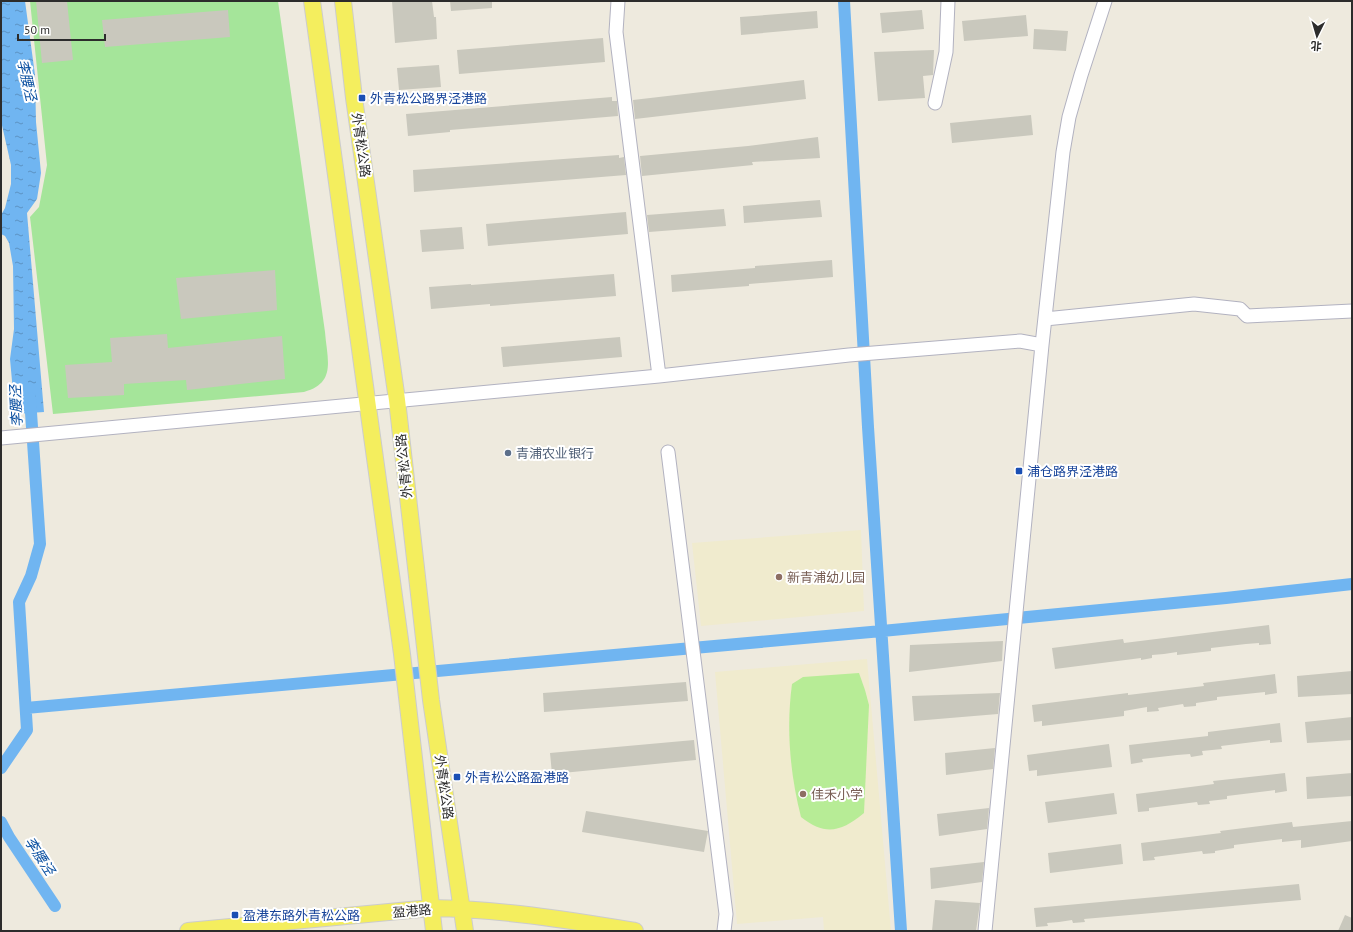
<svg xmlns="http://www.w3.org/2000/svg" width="1353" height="932" viewBox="0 0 1353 932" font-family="'PT Sans','Noto Sans SC',sans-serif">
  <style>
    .education { fill: #f0ebce }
    .grass { fill: #a5e59a }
    .pitch { fill: #b7ec96 }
    .water { fill: url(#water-ripples) }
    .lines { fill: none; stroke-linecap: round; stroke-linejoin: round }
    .canal { stroke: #70b5f1; stroke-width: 12 }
    .building { fill: #c9c8bd }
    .minor-casing { stroke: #b2b2c0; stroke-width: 15 }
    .major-casing { stroke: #ccc; stroke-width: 18 }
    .minor { stroke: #fff; stroke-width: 13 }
    .major { stroke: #f4ee5e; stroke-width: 16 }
    .transit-dot { fill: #1a4fb4; stroke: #fff; stroke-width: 1.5 }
    .service-dot { fill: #5c6f8a; stroke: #fff; stroke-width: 1.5 }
    .education-dot { fill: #8d6e63; stroke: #fff; stroke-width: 1.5 }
    .labels { text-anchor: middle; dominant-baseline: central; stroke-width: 4; stroke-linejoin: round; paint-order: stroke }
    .transit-label { font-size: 13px; fill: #164399; stroke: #fff; text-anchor: start }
    .street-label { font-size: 13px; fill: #2c2c2c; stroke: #fff }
    .service-label { font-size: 13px; fill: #4e5e75; stroke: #fff; text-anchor: start }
    .education-label { font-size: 13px; fill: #785e54; stroke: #fff; text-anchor: start }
    .water-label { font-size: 14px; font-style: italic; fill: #0b50a1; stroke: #fff }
  </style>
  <defs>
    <pattern id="water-ripples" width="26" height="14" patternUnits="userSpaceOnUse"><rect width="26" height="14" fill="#70b5f1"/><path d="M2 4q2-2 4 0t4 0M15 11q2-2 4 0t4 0" fill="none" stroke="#5c93c3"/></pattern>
  </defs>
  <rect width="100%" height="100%" fill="#eeeade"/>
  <path class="education" d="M861,530L864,611L701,626L692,543Z
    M867,659L891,931H824L823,917L737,924L715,672Z"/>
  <path class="grass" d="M30,1H278L325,332C327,359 337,383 304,392L53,414L30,217L39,207L47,165Z"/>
  <path class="pitch" d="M859,673L865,690L869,705L864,813C841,832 825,836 801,817C790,774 786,728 792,684L803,677Z"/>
  <path class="water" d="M1,1H25L35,75L36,122L41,173L37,199L27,213L44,412L15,414L10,359L14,329L13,266L9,243L5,236L1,234V215L5,208L11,184V165L1,121Z"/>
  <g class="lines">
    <path class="canal" d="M844,1L868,427L901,931
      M26,708L882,631L1226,598L1352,584
      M1,768L27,730L19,602L31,576L40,544L30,398
      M1,822L9,837L55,906"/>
  </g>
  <path class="building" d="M36,1H67L73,60L42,63Z
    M392,1H432L434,17H436L437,39L395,43Z
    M450,1H492V8L451,11Z
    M228,10L230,37L105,47L102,20Z
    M922,10L924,29L882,33L880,13Z
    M817,11L818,28L741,35L740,17Z
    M1026,15L1028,36L964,41L962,21Z
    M1034,29L1068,31L1066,51L1033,49Z
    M603,38L605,62L459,74L457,50Z
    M934,50L933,75L923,76L925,98L878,101L874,52Z
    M439,65L441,87L399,90L397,68Z
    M804,80L806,99L635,119L633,100Z
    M612,97V101H617L618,116L450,130V132L408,136L406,114Z
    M1031,115L1033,135L952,143L950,123Z
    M818,137L820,158L752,162L753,165L642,176L640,156L748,146Z
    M619,155V158L624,157L626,175L414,192L413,170Z
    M820,200L822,217L744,223L743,206Z
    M724,209L726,226L649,232L647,215Z
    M626,212L628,234L488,246L486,224Z
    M462,227L464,249L422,252L420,230Z
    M832,260L833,277L749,284V286L672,292L671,275L755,268V266Z
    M275,270L277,310L181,319L176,278Z
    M614,274L616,296L490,306V304L431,309L429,287L471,284V285Z
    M167,334L168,348L282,336L285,379L187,390L186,380L124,384V395L68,398L65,365L112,362L110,338Z
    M620,337L622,357L503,367L501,347Z
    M1269,625L1271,644L1259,645V643L1246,644L1211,648V651L1177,655V652L1164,654L1152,655V658L1141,660V658L1055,669L1052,648L1123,639L1124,643Z
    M1003,641L1002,661L909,672L910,645Z
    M1352,671V694L1298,697L1297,676Z
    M1275,674L1277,693L1265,695V692L1217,697V700L1196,703V706L1184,707L1183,704L1158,708L1159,711L1147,712V707L1124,711V716L1042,726V721L1034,722L1032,705L1128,693V695L1204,686L1203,683Z
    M686,682L688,701L544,712L543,693Z
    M1000,693L998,714L914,721L912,696Z
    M1352,717V740L1307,743L1305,722Z
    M1280,723L1282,742L1270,743V740L1221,746L1222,749L1202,751L1203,755L1191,757L1190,754L1177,755L1142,759L1143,762L1131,764L1129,745L1208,736V732Z
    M694,740L696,760L552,774L550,753Z
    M1109,744L1112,767L1037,776V770L1029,771L1027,755Z
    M995,748L993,769L946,775L945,753Z
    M1285,773L1287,791L1275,793V790L1227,796V799L1209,801L1210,804L1198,805L1197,802L1149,808V811L1138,812L1136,794L1214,784L1213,781Z
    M1352,773V796L1307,799L1306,777Z
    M1114,793L1117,814L1048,823L1045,802Z
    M989,808L987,829L939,836L937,814Z
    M586,811L708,831L704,852L582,832Z
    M1352,821V841L1301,848V840L1282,842V839L1234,845V848L1215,851V853L1203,854L1202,851L1154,857L1155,860L1143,861L1141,843L1221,833L1220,831L1292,822L1293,827Z
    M1121,844L1123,864L1050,873L1048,853Z
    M984,862L982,882L931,889L930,868Z
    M1299,884L1301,900L1084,919L1085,922L1073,923L1072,920L1059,922L1047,923L1048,926L1036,927L1034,908Z
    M935,900L980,903L976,931H932Z
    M1345,915L1352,918V931H1338Z"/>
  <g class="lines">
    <defs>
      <path id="minor" d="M618,1L616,32L659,376
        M935,103L946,52L948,1
        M1045,319L1194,304L1240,309L1247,316L1352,311
        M1,438L659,376L849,355L1020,341L1042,345
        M668,452L726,914L724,931
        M985,931L1042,345L1063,152L1069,117L1081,75L1105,1"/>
      <path id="major" d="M312,1L402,654L434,931
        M343,1L354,98L397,400L431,700L465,931
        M188,931L431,908C500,909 567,920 635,931"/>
    </defs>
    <use href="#minor" class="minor-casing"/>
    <use href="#major" class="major-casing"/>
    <use href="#minor" class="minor"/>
    <use href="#major" class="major"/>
  </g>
  <g class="transit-dot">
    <rect x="358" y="94" width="8" height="8" rx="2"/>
    <rect x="1015" y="467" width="8" height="8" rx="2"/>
    <rect x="453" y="773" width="8" height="8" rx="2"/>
    <rect x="231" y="911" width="8" height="8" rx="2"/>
  </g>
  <circle class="service-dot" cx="508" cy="453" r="4"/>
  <g class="education-dot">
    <circle cx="779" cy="577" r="4"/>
    <circle cx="803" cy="794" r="4"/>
  </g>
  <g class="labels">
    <g class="transit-label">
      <text x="370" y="98">外青松公路界泾港路</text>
      <text x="1027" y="471">浦仓路界泾港路</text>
      <text x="465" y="777">外青松公路盈港路</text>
      <text x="243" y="915">盈港东路外青松公路</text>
    </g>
    <g class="street-label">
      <text transform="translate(361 145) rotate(82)">外青松公路</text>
      <text transform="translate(404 466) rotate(-96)">外青松公路</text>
      <text transform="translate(444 787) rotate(82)">外青松公路</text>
      <text transform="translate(412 911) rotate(-5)">盈港路</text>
    </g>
    <g class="service-label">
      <text x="516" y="453">青浦农业银行</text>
    </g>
    <g class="education-label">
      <text x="787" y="577">新青浦幼儿园</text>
      <text x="811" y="794">佳禾小学</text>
    </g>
    <g class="water-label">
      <text transform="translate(27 80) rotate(77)">李腰泾</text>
      <text transform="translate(16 406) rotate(-93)">李腰泾</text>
      <text transform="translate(40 856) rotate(57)">李腰泾</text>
    </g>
  </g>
  <rect width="1353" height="932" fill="none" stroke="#2c2c2c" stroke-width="4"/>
  <g transform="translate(1317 36) rotate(185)" stroke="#ffffff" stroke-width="3" paint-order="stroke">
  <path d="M0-3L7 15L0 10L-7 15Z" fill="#2c2c2c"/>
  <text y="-6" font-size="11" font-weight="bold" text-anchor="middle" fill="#2c2c2c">北</text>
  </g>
  <path d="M18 34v6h87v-6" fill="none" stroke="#2c2c2c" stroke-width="2"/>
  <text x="24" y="34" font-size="12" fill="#2c2c2c" stroke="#ffffff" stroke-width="3" paint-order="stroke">50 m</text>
</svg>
